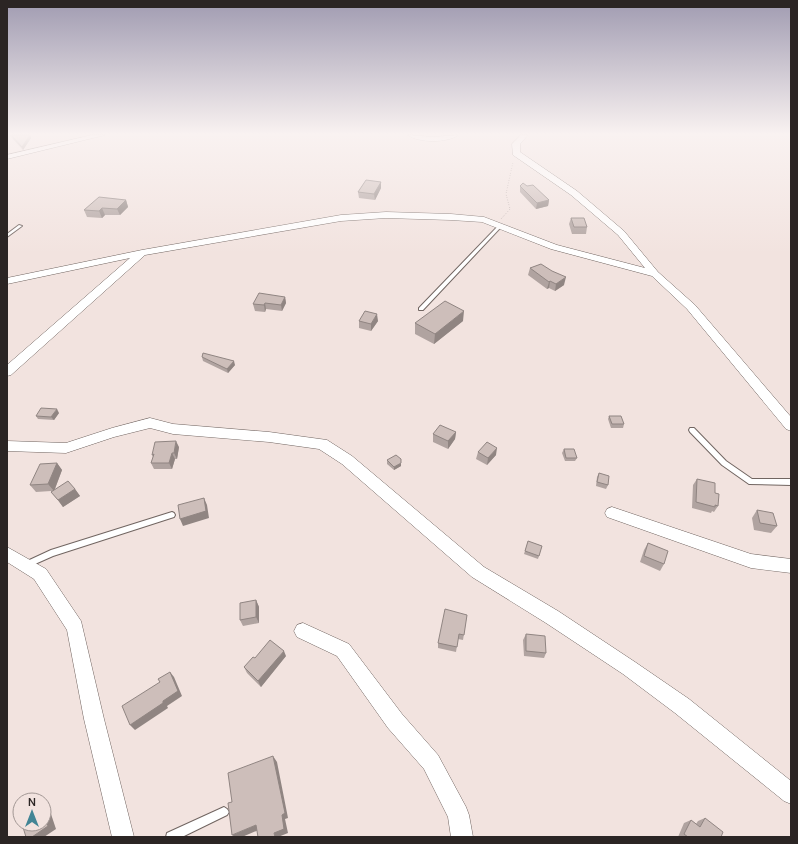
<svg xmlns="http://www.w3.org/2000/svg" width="798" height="844" viewBox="0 0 798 844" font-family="Manrope,sans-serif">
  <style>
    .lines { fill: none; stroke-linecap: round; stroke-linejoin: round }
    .lane-casing { stroke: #716561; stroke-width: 2 }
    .street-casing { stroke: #716561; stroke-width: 1 }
    .path { stroke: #988d8b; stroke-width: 1; stroke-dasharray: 0.5 2; stroke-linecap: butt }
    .lane { fill: #fff; fill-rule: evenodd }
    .street { fill: #fff; fill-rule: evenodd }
    .wall { fill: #b0a3a0 }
    .shaded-wall { fill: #908582 }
    .building { fill: #cdbeba; stroke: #908582 }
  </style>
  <rect width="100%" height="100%" fill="#f2e3df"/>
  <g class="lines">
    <defs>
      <path id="lane" d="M19,225L22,226L7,237V234Z
        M499,225L502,226L423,310H419V308Z
        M690,428H694L726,461L752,479H791V485L749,484L722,465L690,432L689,430Z
        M172,512L174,513L175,515L174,517L53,556L26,568L23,567L22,565L23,563L51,550Z
        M224,807L227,809L229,812L227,815L182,837H166L167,833Z"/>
      <path id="street" d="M92,135H105L7,159V155Z
        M408,135L433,137L458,135C448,143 418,143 408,135Z
        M521,135H528L520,144V152L577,191L624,231L658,272L695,305L791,417V431L786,429L687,309L652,276L551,249L482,222L451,220L386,218L341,221L145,255L11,375L7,376V365L130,258L7,284V278L142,250L341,215L386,212L451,214L484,217L557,245L645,268L618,235L571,195L513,155L512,144Z
        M150,418L173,424L269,432L327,440L352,456L484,567L558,611L635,662L689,699L791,781V804L784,801L675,713L623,674L546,623L472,577L342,464L319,449L269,442L173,434L150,428L114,437L66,453L7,451V441L66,443L112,428Z
        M612,507L751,554L791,559V573L751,568L607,517L605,513L607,509Z
        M7,547L46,569L81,621L104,719L134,837H112L84,719L67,630L34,579L7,562Z
        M303,623L349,644L402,714L438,755L466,807L469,815L473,837H451L448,817L424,769L388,728L337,656L297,637L294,631L297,625Z"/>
    </defs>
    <use href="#lane" class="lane-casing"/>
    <use href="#street" class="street-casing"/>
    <path class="path" d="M501,219L510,209L506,194L513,162"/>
    <use href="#lane" class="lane"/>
    <use href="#street" class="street"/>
  </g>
  <path class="wall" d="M10,135H30L31,138L23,150L11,137Z
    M381,182V188L375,200L359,198L358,192Z
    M520,186L549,200L548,206L536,209L520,192Z
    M126,200L128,207L120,215H105L102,218L87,217L84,210Z
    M571,218L587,227L586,234H572L569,224Z
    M530,268L564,285L555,291L549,288L547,289L528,275Z
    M285,297L286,303L282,311L266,309L265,312L255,311L253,304Z
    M359,321H378L371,331L359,328Z
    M463,321L434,344L415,334V323Z
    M202,357L235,365L228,373L203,361Z
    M59,413L54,420L38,419L36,416Z
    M609,416L624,424L623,428H611L608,419Z
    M456,432L455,439L448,449L433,442V434Z
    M179,447L177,459H175L172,469H154L151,463L153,457L152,455Z
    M564,449L577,458L575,461H565L562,453Z
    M478,452L496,455L487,465L476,459Z
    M387,460L401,466L394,470L387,464Z
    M57,463L62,470L55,489H75L80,496L63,507L51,491L36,492L30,485Z
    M599,473L608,485L606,489L596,486L597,477Z
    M697,479L715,493L718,506L714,512L712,511L711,513L692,508L693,485Z
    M757,510L777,526L771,533L754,530L752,518Z
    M528,541L542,546L538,559L524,554Z
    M648,543L664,564L660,571L640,562L644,550Z
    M256,600L259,607V623L243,626L240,620Z
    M467,615L463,640L458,639L456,652L438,648V643Z
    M526,634L546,653L544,658L524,656L523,640Z
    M286,656L261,687L247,673L244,667L255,658Z
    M705,818L721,837H678L684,823L691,820L696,824L698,821Z"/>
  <path class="shaded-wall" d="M29,135H30L31,138L23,150L22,147Z
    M381,182V188L375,200L374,194Z
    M126,200L128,207L120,215L117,209Z
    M549,200L548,206L536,209L537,203Z
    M102,208L105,215L102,218L99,211Z
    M566,277L564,285L555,291L556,284Z
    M550,281L549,288L547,289L549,282Z
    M285,297L286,303L282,311L281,305Z
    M265,303L266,309L265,312L264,305Z
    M464,311L463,321L434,344L435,334Z
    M377,314L378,321L371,331V324Z
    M234,361L235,365L228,373L227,369Z
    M57,409L59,413L54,420L51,417Z
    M456,432L455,439L448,449V441Z
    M176,441L179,447L177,459L174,453Z
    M497,448L496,455L487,465L488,458Z
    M172,453L175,459L172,469L169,463Z
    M57,463L62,470L54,491L48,484Z
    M401,463V466L394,470V467Z
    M75,489L80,496L63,507L58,500Z
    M204,498L207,505L209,518L183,526L180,519Z
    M256,600L259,607V623L256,617Z
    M284,651L286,656L261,687L258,681Z
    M170,672L174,677L182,696L167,706L168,708L135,730L130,725L163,701Z
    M273,756L277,762L288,818L285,819L288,833L278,837H275L274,833L282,815Z
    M44,806L49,808L56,829L44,837H32L44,814Z
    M256,825L261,829L242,837H235L232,835Z"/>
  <path class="building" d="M11,135H30L22,147Z
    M366,180L381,182L374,194L358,192Z
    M523,183L527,186L533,185L549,200L537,203L520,186Z
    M99,197L126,200L117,209L102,208L99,211L84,210Z
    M571,218H584L587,227H574Z
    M541,264L552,271L566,277L556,284L550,281L549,282L530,268Z
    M259,293L285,297L281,305L265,303L264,305L253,304Z
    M445,301L464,311L435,334L415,323Z
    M365,311L377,314L371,324L359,321Z
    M203,353L234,361L227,369L202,357Z
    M41,408L57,409L51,417L36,416Z
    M609,416H621L624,424H612Z
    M440,425L456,432L448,441L433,434Z
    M176,441L174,453H172L169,463H151L154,454L152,455L155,442Z
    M487,442L497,448L488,458L478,452Z
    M564,449H574L577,458H566Z
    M396,455L401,459V463L394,467L387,460Z
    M57,463L48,484L30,485L40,464Z
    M599,473L609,476L608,485L597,482Z
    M697,479L715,483V493L719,494L718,506L715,505V507L696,502Z
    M68,481L75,489L58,500L51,492Z
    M204,498L206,511L180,519L178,505Z
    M757,510L773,513L777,526L760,523Z
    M528,541L542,546L539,556L525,551Z
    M648,543L668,551L664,564L644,556Z
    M256,600V617L240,620V603Z
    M445,609L467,615L464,635L459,634L457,647L438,643Z
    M526,634L545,636L546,653L526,651Z
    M270,640L284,651L258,681L244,667L253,657L255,658Z
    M170,672L178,691L163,701V703L130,725L122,706L160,682L158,679Z
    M273,756L285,813L282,815L284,829L274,833L275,837H258L256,825L232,835L228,803L232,802L228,773Z
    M44,814L48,826L32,837H26L22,824H44Z
    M705,818L723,832L721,837H688L684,834L691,820L700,827Z"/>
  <linearGradient id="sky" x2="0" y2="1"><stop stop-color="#a09bb1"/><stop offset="0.53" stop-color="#f9f2f1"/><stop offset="1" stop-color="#f9f2f1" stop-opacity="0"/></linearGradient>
  <rect width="798" height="253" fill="url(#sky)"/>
  <rect width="798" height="844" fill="none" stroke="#2b2524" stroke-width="16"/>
  <g transform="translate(32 812)"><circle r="19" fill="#f2e3df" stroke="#a29794"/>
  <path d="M0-3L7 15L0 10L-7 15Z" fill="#428595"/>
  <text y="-6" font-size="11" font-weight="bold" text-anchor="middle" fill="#2b2524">N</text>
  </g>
</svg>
